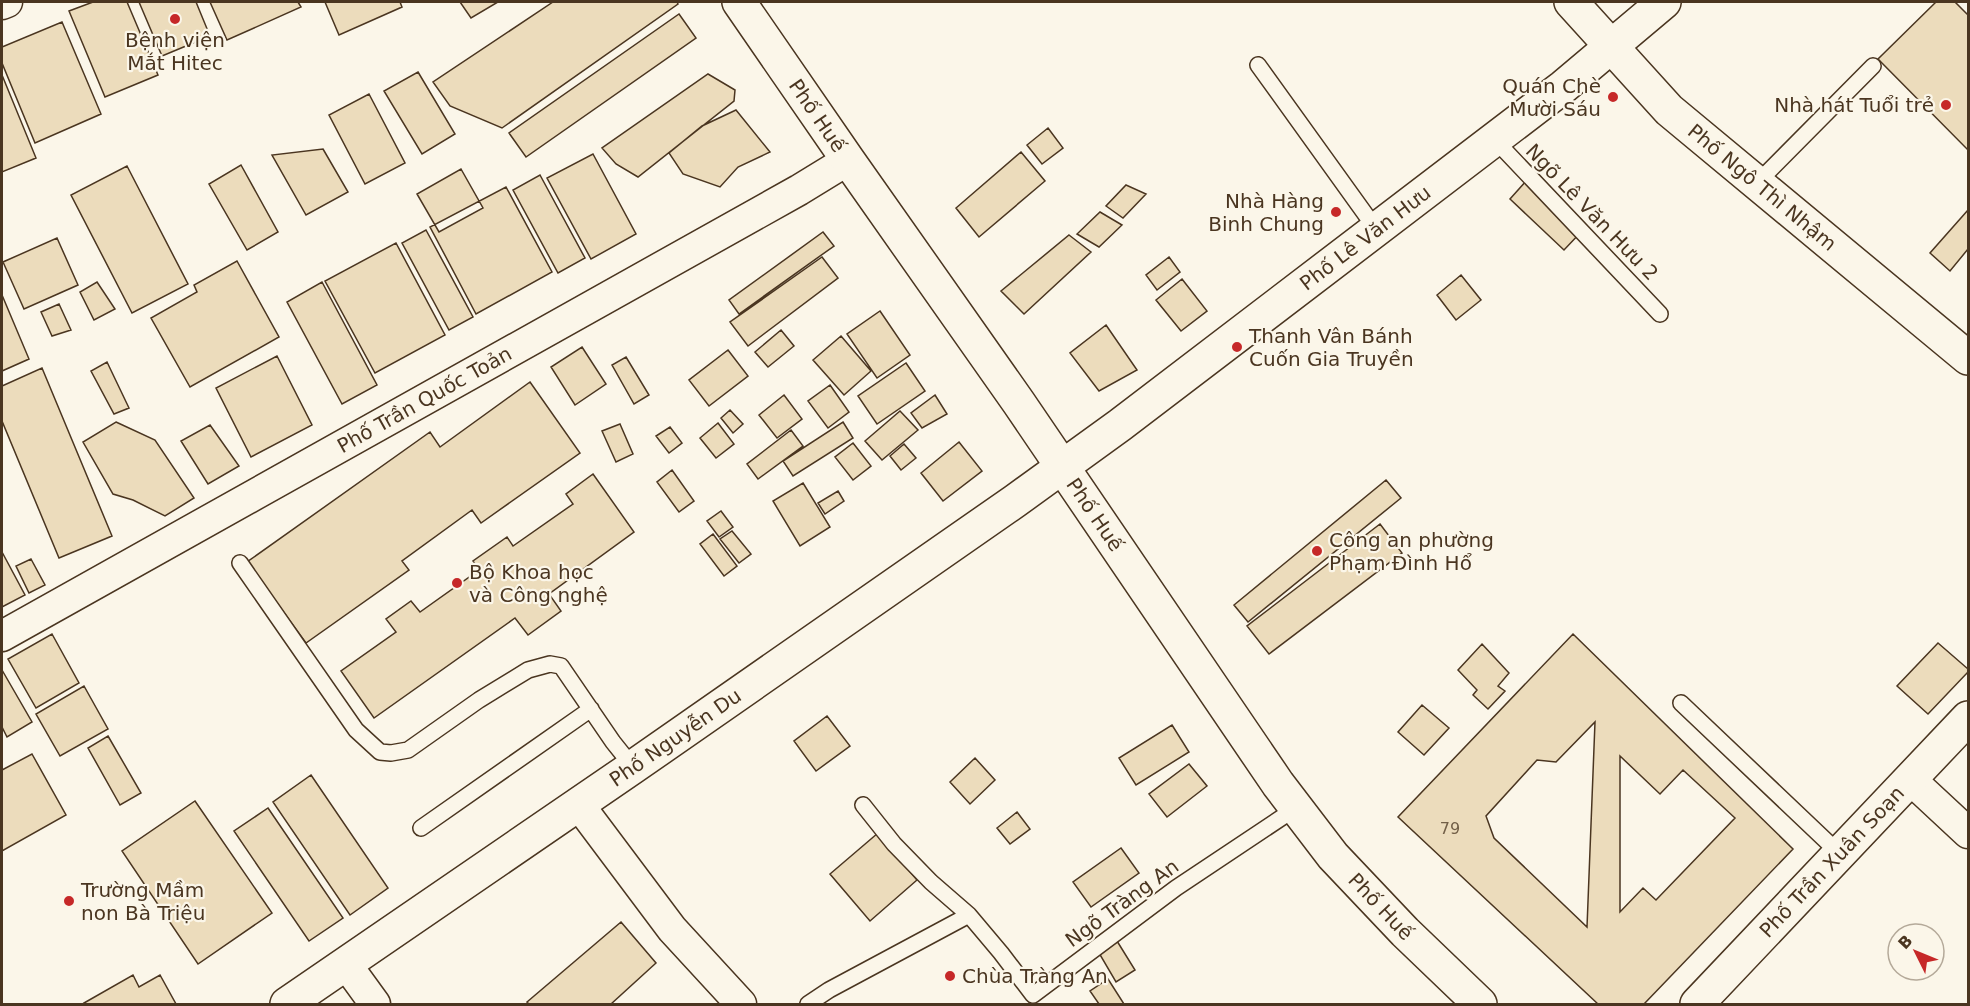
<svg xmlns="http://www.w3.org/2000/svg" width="1970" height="1006" viewBox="0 0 1970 1006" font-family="'DejaVu Sans',sans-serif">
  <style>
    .building { fill: #ecdcbc; stroke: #4a3520; stroke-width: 1.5; fill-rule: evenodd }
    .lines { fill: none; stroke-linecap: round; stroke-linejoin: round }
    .lane-casing { stroke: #4a3520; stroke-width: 18 }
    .street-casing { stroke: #4a3520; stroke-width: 33 }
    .secondary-casing { stroke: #4a3520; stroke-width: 36 }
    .lane { stroke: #fbf6e9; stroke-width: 15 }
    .street { stroke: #fbf6e9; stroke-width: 30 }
    .secondary { stroke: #fbf6e9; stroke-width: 33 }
    .poi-dot { fill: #c62828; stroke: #fbf6e9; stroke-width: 2 }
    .labels { text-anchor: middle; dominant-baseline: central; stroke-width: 4.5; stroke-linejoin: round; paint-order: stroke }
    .number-label { font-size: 16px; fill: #725f47 }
    .poi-label { font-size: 20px; fill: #4a3520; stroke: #fbf6e9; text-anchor: start }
    .street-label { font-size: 20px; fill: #4a3520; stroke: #fbf6e9 }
  </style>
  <rect width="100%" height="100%" fill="#fbf6e9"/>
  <path class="building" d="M93,2H127L158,75L105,97L69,11Z
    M139,2H196L210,36L162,56Z
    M210,2H298L301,7L227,40Z
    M325,2H400L402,7L339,35Z
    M460,2H498L471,18Z
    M553,2H677L678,4L502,128L450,106L433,82Z
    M1936,2H1955L1968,15V150L1878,59Z
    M679,14L696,38L526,157L509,133Z
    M62,22L101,114L35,143L2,63V47Z
    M418,72L455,134L422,154L384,91Z
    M708,74L735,90L734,101L638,177L616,164L602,148Z
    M2,75L36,158L2,172Z
    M369,94L405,163L365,184L329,115Z
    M736,110L770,152L738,167L720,187L683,174L669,153L702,126Z
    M1048,128L1063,148L1042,164L1027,145Z
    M323,149L348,192L306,215L272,155Z
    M1021,152L1045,181L979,237L956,208Z
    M593,154L636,234L591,259L547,178Z
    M241,165L278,232L247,250L209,184Z
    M127,166L188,284L132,313L71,195Z
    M461,169L483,208L439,232L417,194Z
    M540,175L585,258L558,273L513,190Z
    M1526,181L1581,232L1564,250L1510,199Z
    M1126,185L1146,194L1123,218L1106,206Z
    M506,187L552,272L476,314L430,227Z
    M1968,210V249L1950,271L1930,253Z
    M1100,212L1122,225L1099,247L1077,234Z
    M426,230L473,317L449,330L402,243Z
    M823,232L834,246L739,314L729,300Z
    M1069,235L1091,252L1024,314L1001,291Z
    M57,238L78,285L24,309L3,262Z
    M396,243L445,335L375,373L325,281Z
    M822,257L838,278L748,346L730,322Z
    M1169,257L1180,272L1157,290L1146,275Z
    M237,261L279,337L190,387L151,318L197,292L194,285Z
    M1461,275L1481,300L1456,320L1437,295Z
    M1182,279L1207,311L1181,331L1156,300Z
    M97,282L115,309L94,320L80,292Z
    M322,282L377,385L342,404L287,302Z
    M2,295L29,359L2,371Z
    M59,304L71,330L52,336L41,312Z
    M880,311L910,355L877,378L847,334Z
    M1106,325L1137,370L1099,391L1070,353Z
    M781,330L794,346L768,367L755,352Z
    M841,336L871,371L844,395L813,360Z
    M582,347L606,384L575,405L551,367Z
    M728,350L748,376L709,406L689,380Z
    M277,356L312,425L251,457L216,388Z
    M626,357L649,395L634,404L612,365Z
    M107,362L129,408L114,414L91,371Z
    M906,363L925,391L877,424L858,396Z
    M42,368L112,536L59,558L2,421V386Z
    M530,382L580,453L481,523L472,510L402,561L409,570L306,643L247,562L430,432L440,447Z
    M830,385L849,412L828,428L808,401Z
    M784,395L802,419L777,438L759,415Z
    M935,395L947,414L922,428L911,413Z
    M730,410L743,424L733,433L721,418Z
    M900,411L918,430L882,460L865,441Z
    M116,422L155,440L194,498L165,516L133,500L113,494L83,442Z
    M843,422L853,438L793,476L783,461Z
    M718,423L734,444L716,458L700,438Z
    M620,424L633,454L616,462L602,431Z
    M210,425L239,466L208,484L181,441Z
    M670,427L682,443L669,453L656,436Z
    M791,430L803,446L758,479L747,464Z
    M959,442L982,471L943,501L921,473Z
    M853,443L871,466L853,480L835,457Z
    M904,444L916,458L901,470L890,456Z
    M672,470L694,501L679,512L657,482Z
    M593,474L634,532L549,594L561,611L528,635L515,618L374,718L341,671L396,632L386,619L411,601L420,612L479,570L473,561L507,537L513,546L573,504L566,494Z
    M1386,480L1401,498L1248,622L1234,605Z
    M803,483L830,527L800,546L773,501Z
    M838,491L844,501L825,514L818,503Z
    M721,511L733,527L719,537L707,521Z
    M1380,524L1402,553L1269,654L1247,626Z
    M732,531L751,554L739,563L720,539Z
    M713,534L737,566L724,576L700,544Z
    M2,552L25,595L2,607Z
    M31,559L45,585L29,593L16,566Z
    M52,634L79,683L36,708L8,659Z
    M1573,634L1793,849L1644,1004H1598L1398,817ZM1595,722L1587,927L1494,838L1486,816L1537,760L1556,762ZM1620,756L1660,794L1683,770L1735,818L1656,900L1643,888L1620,912Z
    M1938,643L1968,669V672L1928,714L1897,686Z
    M1482,644L1509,673L1498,686L1505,691L1488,709L1473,695L1477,690L1458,670Z
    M2,670L32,722L7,737L2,727Z
    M84,686L108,729L60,756L36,714Z
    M1422,705L1449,728L1424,755L1398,732Z
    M827,716L850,746L816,771L794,741Z
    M1172,725L1189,752L1136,785L1119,758Z
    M108,736L141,793L120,805L88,748Z
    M32,754L66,815L2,851V770Z
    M975,758L995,780L970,804L950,782Z
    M1189,764L1207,786L1167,817L1149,794Z
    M311,775L388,888L350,915L273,802Z
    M195,801L272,913L198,964L122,851Z
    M268,808L343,918L309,941L234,831Z
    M1017,812L1030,829L1010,844L997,828Z
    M878,833L917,880L870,921L830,874Z
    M1121,848L1139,873L1091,907L1073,882Z
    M621,922L656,963L611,1004H529L527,1002Z
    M1117,941L1135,970L1116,982L1099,953Z
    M133,975L139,987L160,975L176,1004H85L84,1003Z
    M1108,979L1124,1004H1099L1090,991Z"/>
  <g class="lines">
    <defs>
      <path id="lane" d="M1258,65L1376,229
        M1494,139L1660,314
        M1757,183L1873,66
        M240,563L356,730L380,752L391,753L408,750L479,700L528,670L550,664L561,666L613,742L633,767
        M1681,703L1840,854
        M863,805L894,844L931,882L969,915L1001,953L1033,995L1176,888L1296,808
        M421,828L591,709
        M808,1004L829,990L969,915"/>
      <g id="street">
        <path d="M2,4L7,2"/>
        <path id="s1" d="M2,636L799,190L848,160"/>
        <path d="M1910,779L1968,833"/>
        <path d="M579,805L672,929L741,1004"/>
        <path d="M346,964L375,1004"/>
      </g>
      <g id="secondary">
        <path id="s2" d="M739,2L848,160L1019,403L1278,784L1333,856L1405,932L1480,1004"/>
        <path id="s3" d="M1571,2L1669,110L1968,358"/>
        <path id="s4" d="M287,1004L633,767L1015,501L1120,425L1563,87L1664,2"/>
        <path id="s5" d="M1697,1004L1968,718"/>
      </g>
    </defs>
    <use href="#lane" class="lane-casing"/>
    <use href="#street" class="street-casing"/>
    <use href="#secondary" class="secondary-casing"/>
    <use href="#lane" class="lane"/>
    <use href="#street" class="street"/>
    <use href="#secondary" class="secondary"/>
  </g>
  <g class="poi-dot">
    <circle cx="175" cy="19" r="6"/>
    <circle cx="1613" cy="97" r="6"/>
    <circle cx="1946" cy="105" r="6"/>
    <circle cx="1336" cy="212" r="6"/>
    <circle cx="1237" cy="347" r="6"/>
    <circle cx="1317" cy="551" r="6"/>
    <circle cx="457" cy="583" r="6"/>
    <circle cx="69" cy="901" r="6"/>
    <circle cx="950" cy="976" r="6"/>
  </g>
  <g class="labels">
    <g class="number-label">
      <text x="1450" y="828">79</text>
    </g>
    <g class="poi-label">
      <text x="175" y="40" text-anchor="middle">Bệnh viện<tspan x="175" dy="23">Mắt Hitec</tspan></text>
      <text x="1601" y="86" text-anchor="end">Quán Chè<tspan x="1601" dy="23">Mười Sáu</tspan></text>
      <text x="1934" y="105" text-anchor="end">Nhà hát Tuổi trẻ</text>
      <text x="1324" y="201" text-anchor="end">Nhà Hàng<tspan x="1324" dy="23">Binh Chung</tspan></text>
      <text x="1249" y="336">Thanh Vân Bánh<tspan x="1249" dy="23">Cuốn Gia Truyền</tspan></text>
      <text x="1329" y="540">Công an phường<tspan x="1329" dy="23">Phạm Đình Hổ</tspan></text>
      <text x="469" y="572">Bộ Khoa học<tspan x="469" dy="23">và Công nghệ</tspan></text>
      <text x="81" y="890">Trường Mầm<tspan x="81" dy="23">non Bà Triệu</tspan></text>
      <text x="962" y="976">Chùa Tràng An</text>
    </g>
    <g class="street-label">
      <text stroke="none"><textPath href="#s2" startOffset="138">Phố Huế</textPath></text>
      <text stroke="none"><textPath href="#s3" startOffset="267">Phố Ngô Thì Nhậm</textPath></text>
      <text transform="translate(1592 212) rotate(46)">Ngõ Lê Văn Hưu 2</text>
      <text stroke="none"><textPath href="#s4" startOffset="1323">Phố Lê Văn Hưu</textPath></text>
      <text stroke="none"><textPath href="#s1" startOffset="484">Phố Trần Quốc Toản</textPath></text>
      <text stroke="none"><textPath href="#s2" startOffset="624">Phố Huế</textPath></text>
      <text stroke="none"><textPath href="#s4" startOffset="471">Phố Nguyễn Du</textPath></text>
      <text stroke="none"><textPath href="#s5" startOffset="196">Phố Trần Xuân Soạn</textPath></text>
      <text transform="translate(1122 903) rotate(-36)">Ngõ Tràng An</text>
      <text stroke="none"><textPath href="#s2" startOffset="1110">Phố Huế</textPath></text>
    </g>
  </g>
  <rect width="1970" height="1006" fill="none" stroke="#4a3520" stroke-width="6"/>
  <g transform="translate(1916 952) rotate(313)"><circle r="28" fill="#fbf6e9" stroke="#b4a999" stroke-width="1.5"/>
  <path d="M0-4.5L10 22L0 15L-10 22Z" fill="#c62828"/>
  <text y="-9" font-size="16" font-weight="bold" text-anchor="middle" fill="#4a3520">B</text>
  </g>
</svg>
